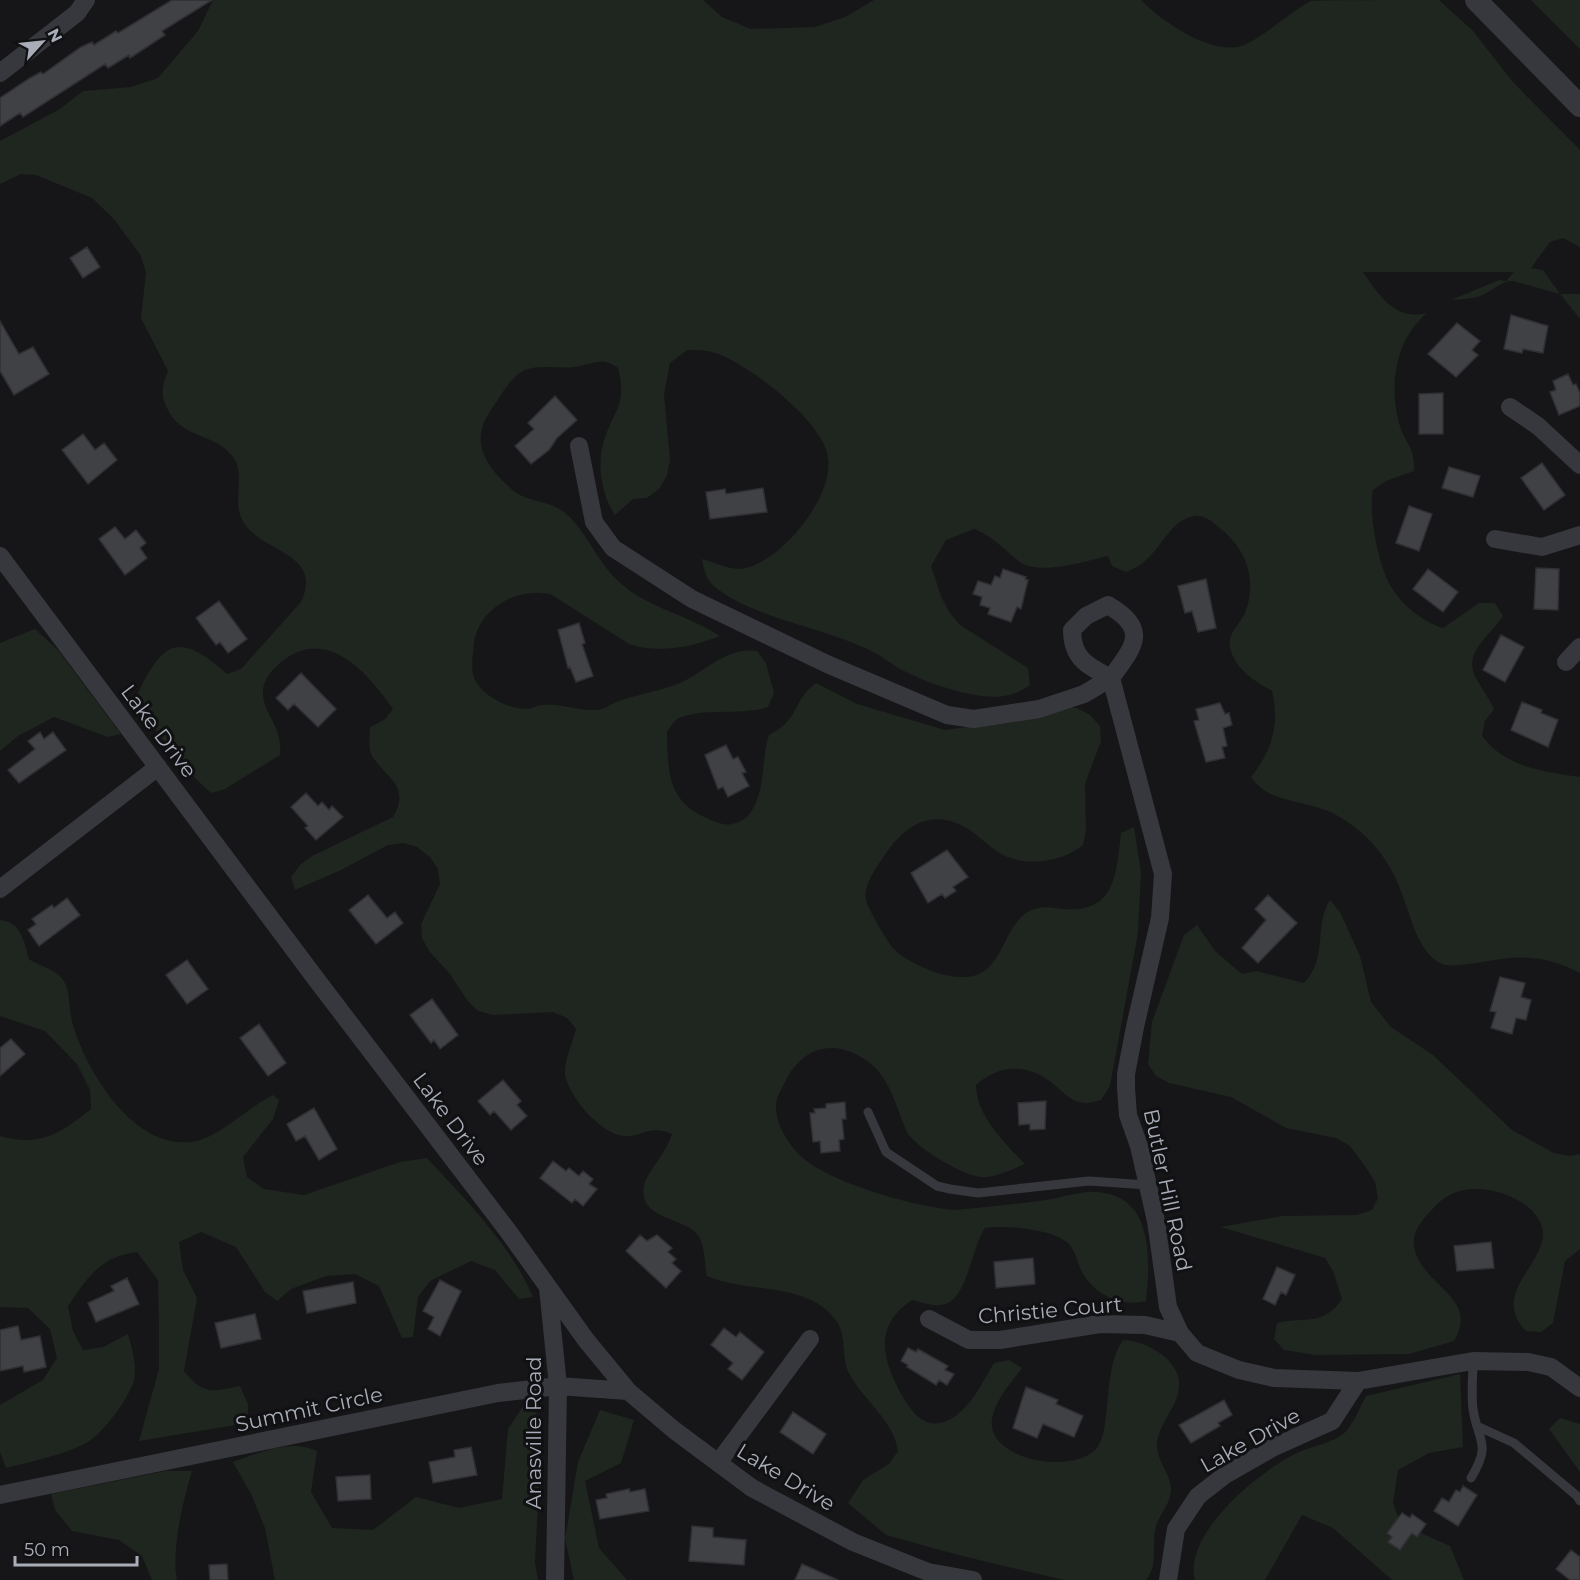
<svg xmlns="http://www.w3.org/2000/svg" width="1580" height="1580" viewBox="0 0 1580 1580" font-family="Montserrat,sans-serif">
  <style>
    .green { fill: #1e261f }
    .building { fill: #404145; stroke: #303034; stroke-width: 1.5 }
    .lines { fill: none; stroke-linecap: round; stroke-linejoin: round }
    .service { stroke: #37383d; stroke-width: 9 }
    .minor { stroke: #37383d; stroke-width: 18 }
    .tertiary { stroke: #37383d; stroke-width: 22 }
    .labels { text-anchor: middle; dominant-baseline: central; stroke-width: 6; stroke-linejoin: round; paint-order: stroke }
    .street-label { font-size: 21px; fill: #a8adb8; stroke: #111113 }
  </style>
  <rect width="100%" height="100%" fill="#161618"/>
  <path class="green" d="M213,0H703L722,17L751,29L815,27L845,17L874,0H1141C1161,21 1207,52 1237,47C1256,44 1292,10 1311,1C1318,0 1422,0 1439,0L1473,31L1513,82L1580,150V247L1563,238L1550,242L1531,268L1543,270L1560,294H1580V319L1560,294L1513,281C1501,280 1490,294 1477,297C1468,299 1459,299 1451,300L1499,280L1506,281L1514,272H1363C1379,295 1395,321 1427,313C1395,340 1389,385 1399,423C1405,444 1415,446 1414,471L1386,481L1373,490C1368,511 1378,560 1388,581C1398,602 1422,622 1443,628L1479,603H1495L1503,616C1489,637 1461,654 1477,680C1483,690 1489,698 1494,709L1485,721L1482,736C1505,767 1544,772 1580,777V973C1557,961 1535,956 1510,958C1494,959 1454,969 1442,964C1418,953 1411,917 1402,894C1396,876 1385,857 1372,843C1361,830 1336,812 1319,808C1294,800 1266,800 1251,777C1272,751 1280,724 1272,691C1255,681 1237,671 1231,651C1225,633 1241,625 1246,610C1257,579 1246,549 1221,529C1214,523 1204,514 1194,516C1165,521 1160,561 1126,572L1112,566L1108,556C1086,561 1039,576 1020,562C1004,550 993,536 974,529L946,540L931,566L941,596L949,612L960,625L1028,668L1030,685C1012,698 993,699 970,694C945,689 921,680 898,668C890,663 883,657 875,653C829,628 756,620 715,587C706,580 704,570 702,559C715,562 733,572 746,568C783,559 834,497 828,457C824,423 750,365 718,354C708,350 698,350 687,350L670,363L664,394L670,460L667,475L660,488L647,498L633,499L615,515C602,496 597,467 603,444C612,411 628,407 618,368C615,366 610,363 606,362C598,360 584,366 575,367C559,369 541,364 525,370C512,375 501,396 493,407C474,433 478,453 498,476C505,483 513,492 522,496C537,502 552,503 564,512C587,530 598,566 624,586C652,609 690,616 720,636C691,647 659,654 629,644L552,595C520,585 478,608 474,644C473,655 470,670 475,680C483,696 507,708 524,709C531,709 536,706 542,705C560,703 579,711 597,710C603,710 608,706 614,703C633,695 655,692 675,685C704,674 725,646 757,651L766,663L774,693L768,707C740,716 706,707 679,718C674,721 670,727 667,732C668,780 669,806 719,823C731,827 744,822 751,812C766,789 761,759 769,735C801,719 792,700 816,683L857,704L945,730L1034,718L1062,707L1077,708L1090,715L1100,726L1101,741L1085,784L1086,830L1083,845C1061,863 1022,868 998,852C986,844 977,834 965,827C928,807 902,828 882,859C875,870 863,886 866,900C868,909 887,941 893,948C910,966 962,988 984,971C1004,957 1006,927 1026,913C1038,905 1049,907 1061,909C1116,914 1116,875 1121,833L1134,827L1141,872L1138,933L1110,1086L1101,1100C1096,1101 1091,1103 1087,1103C1071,1104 1060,1088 1048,1080C1024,1063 997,1066 976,1085C977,1117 1004,1142 1025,1164C1012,1169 996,1178 981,1177C964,1176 912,1146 906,1130C895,1104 890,1077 866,1060C834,1038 803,1047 786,1080C782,1088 777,1095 776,1105C775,1125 791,1150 808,1162C839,1185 916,1207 955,1210C985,1207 1016,1204 1046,1200C1061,1198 1076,1192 1091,1192C1153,1191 1151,1256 1146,1301C1121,1307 1097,1296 1083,1274C1078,1265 1076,1252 1069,1244C1055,1229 1005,1225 985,1228C971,1248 967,1305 940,1305C931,1306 920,1302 912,1300C876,1324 881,1354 898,1388C908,1407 923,1433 949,1420C970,1409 982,1383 994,1363L1009,1360L1022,1368C1011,1383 995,1400 992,1419C986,1460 1072,1475 1096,1449C1113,1430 1101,1372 1123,1340C1140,1340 1168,1353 1176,1371C1189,1399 1158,1419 1157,1445C1157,1461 1170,1473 1171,1488C1172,1502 1160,1513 1156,1526C1151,1544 1159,1565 1146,1580H1064L958,1555L886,1535L848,1503L863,1480L889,1464L898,1451C894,1421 865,1402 850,1375C840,1358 848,1335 835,1319C805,1281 748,1294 707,1276C704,1263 706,1242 695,1232C679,1217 638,1218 644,1186C646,1173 667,1152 672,1134C648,1124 642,1138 623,1136C600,1133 568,1096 565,1074C564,1061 573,1041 576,1029L567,1018L553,1012L493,1015L478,1011L467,1000L450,974L429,951L422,938L421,924L440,884L438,869L430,857L417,847L403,843L388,845L341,870L295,890L291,877L300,865L312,856L393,817C411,786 387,779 372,756C368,749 370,736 370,727L384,720L393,709C367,672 326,624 280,663C271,671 262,681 263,694C264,716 283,726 280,755L225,789L211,793C185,770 148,727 138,693C164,638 181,633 227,674L241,669L301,602C324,553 263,553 244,523C230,502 247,476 233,457C215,432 180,440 166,406C160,393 163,384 168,371L141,318L146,273L141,256L114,219L92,198L36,175L21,174L0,184V141L60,109L83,91L131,87L158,78L198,31Z
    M1531,0H1580V49Z
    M35,629L58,650L121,734L108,737L54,717L18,736L0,751V643Z
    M1330,900L1340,912L1360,956L1371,1002L1391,1027L1433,1055L1512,1130L1554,1153L1570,1156L1580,1154V1249L1565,1261L1553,1323L1541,1332L1526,1331C1485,1289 1561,1257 1539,1220C1525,1195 1480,1182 1454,1193C1441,1198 1435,1207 1426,1216C1419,1225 1413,1232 1414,1245C1419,1286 1481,1296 1454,1341L1409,1354L1315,1355L1284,1350L1274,1339L1277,1323C1305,1316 1323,1327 1342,1299L1333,1271L1325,1258L1221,1227L1282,1216L1357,1215L1372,1210L1378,1198L1375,1182L1367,1169L1350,1146L1336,1138L1286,1128L1231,1097L1169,1083L1156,1076L1148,1064L1152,1022L1184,935L1197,925L1215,951L1242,974L1256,971L1304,983C1329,956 1313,927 1330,900Z
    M0,920C21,921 24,942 29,959C37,965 54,969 61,977C72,990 68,1010 73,1025C87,1072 133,1148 190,1142C219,1139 246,1108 273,1095L279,1100L273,1119L243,1157L247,1177L264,1189L304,1195L400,1162L427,1158C465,1199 511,1245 533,1297L519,1299L495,1270L471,1261L430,1281L418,1297L413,1337L402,1338L379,1286L355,1274L326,1276L291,1289L277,1301L265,1292L236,1247L201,1232L179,1242L183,1270L197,1298L184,1371C204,1395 210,1392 240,1386L248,1404V1423L139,1441L159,1369V1323L158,1280L137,1252C100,1257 88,1277 68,1306L73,1331L83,1350L103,1347L128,1334C132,1349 137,1364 134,1380C130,1397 102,1435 86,1443C61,1456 33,1461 6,1468L0,1452V1405L43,1380L57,1358L50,1329L28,1308L0,1307V1136C40,1147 60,1134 91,1109L90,1090L77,1064L45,1031L0,1016Z
    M1460,1374L1463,1447L1429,1453L1398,1470L1393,1503L1401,1524L1450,1546L1464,1580H1392L1333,1528L1302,1515L1265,1580H1195C1183,1535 1255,1475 1291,1456C1306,1447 1327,1445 1342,1435C1352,1428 1360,1407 1366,1396Z
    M528,1399L542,1424L535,1562L538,1580H275L265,1528L252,1496L233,1462C259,1453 291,1438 317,1451L311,1492L332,1528L373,1530L416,1497L459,1508L502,1499L508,1429Z
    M600,1410L634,1420L621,1463L585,1481L599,1548L627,1580H574L565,1539L578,1462Z
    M1560,1418L1580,1424V1472L1549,1429Z
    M166,1471H192C183,1501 171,1550 177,1580H152L142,1556L119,1540L72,1531L55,1510L51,1494Z"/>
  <path class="building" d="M172,0H212L162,31L165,35L130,58L129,55L108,68L105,64L23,117L20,113L0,126V98L30,78L41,72L43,74L81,47L92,42L94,45L116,31L118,33Z
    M87,247L100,267L83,278L70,258Z
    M1511,315L1548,326L1543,353L1523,349L1522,353L1504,349Z
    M0,321L19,354L33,347L49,374L14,395L0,371Z
    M1457,323L1480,341L1472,350L1478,355L1456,377L1428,354Z
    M1568,374L1573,385L1576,384L1580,393V406L1559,415L1550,392L1556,390L1553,381Z
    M1443,393V434H1419V394Z
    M555,396L577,420L557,438L549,450L531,464L515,446L534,429L528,423Z
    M83,434L95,450L104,443L117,460L88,484L62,450Z
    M1542,463L1565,495L1544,510L1521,478Z
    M1449,467L1480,476L1473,497L1442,488Z
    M763,488L767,512L710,519L706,492L725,489L726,494Z
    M1409,506L1432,514L1419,551L1396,543Z
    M115,527L125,539L136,530L146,543L140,548L147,558L125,575L99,539Z
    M1536,568L1559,569L1558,610L1534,609Z
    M1003,569L1026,577L1025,579L1028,580L1021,609L1017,607L1011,622L988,614L990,608L980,605L982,597L973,594L978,581L991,585L995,576L1000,578Z
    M1428,569L1458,592L1443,612L1413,589Z
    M1206,579L1216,628L1198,632L1192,611L1185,613L1178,586Z
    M219,601L247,639L228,653L220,642L216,645L196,618Z
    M579,623L585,643L582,644L593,676L576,682L570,667L568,668L558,630Z
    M1501,635L1524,647L1505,682L1483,670Z
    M301,673L336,709L318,727L294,704L288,710L276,698Z
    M1522,702L1542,710L1541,713L1558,720L1548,747L1511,730Z
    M1220,703L1225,714L1229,713L1232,725L1223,728L1227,746L1222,747L1225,758L1206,762L1194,721L1199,720L1196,709Z
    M40,732L44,739L53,732L66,750L19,783L8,770L35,749L28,741Z
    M726,745L733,759L738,757L746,772L742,773L749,786L728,797L723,787L718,789L705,755Z
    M306,793L318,806L322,802L329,810L332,806L343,817L316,840L305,828L308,826L291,807Z
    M947,850L968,877L953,887L956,891L945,898L942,894L928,903L911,873Z
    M368,895L387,918L395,912L403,923L376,944L349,910Z
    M1268,895L1297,923L1258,963L1242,948L1266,920L1255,909Z
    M67,898L80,915L39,946L28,930L36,924L32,919L52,905L54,908Z
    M187,960L208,989L187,1004L166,975Z
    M1500,977L1525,983L1521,997L1531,1000L1526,1020L1516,1018L1512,1034L1491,1028L1496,1012L1490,1011Z
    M432,999L458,1035L440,1049L434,1040L431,1043L410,1015Z
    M259,1024L286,1063L268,1076L240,1038Z
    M11,1039L25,1054L0,1076V1048Z
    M503,1080L521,1101L517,1105L527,1116L511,1130L494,1111L490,1115L478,1101Z
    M1046,1101L1045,1129L1030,1130V1124L1019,1125L1018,1103Z
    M845,1102L846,1119H842L844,1139L839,1140L840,1151L821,1153L820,1141L813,1142L810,1113H815L814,1109L826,1108V1104Z
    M314,1108L337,1149L319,1160L305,1136L296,1141L287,1124Z
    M553,1161L566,1171L569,1168L579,1176L583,1171L593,1179L589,1184L597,1189L583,1206L575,1199L572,1203L540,1178Z
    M640,1235L647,1241L657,1235L672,1248L668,1252L676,1259L672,1263L681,1271L666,1288L626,1251Z
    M1491,1242L1494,1268L1457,1271L1454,1246Z
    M1033,1258L1035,1284L996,1288L994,1262Z
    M1277,1267L1295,1275L1286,1295L1281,1292L1275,1305L1263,1299Z
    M127,1278L139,1304L96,1322L88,1303L114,1291L111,1286Z
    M440,1280L461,1291L440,1336L428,1329L434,1317L423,1311Z
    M353,1282L356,1303L307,1313L303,1291Z
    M255,1314L261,1339L221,1348L215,1323Z
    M18,1326L21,1340L40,1336L46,1367L24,1372L23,1366L0,1371V1330Z
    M724,1328L736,1337L740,1332L764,1352L742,1380L728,1369L733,1363L711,1345Z
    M908,1348L916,1352L918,1349L948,1366L945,1370L954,1374L947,1385L939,1380L936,1385L907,1367L908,1365L901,1361Z
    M1026,1387L1058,1400L1056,1404L1083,1416L1074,1437L1043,1424L1037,1438L1013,1428Z
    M1224,1400L1232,1415L1218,1423L1220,1426L1191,1443L1179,1425Z
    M793,1412L826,1434L813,1454L780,1432Z
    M471,1447L477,1475L433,1483L429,1462L455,1457L454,1450Z
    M370,1475L371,1499L338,1501L336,1477Z
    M1463,1486L1477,1495L1458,1526L1434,1511L1442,1498L1449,1502L1456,1490L1460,1492Z
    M629,1489L630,1492L645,1489L649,1511L600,1519L596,1500L607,1498L606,1494Z
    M1402,1513L1410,1518L1412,1514L1426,1524L1417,1537L1412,1533L1400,1550L1388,1542L1392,1537L1387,1533Z
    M692,1526L713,1528V1537L746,1540L744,1565L689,1561Z
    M1571,1550L1580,1557V1580H1570L1556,1569Z
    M227,1564L228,1580H210L209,1565Z
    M802,1564L838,1580H795Z"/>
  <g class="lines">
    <path class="service" d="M868,1112L886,1152L937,1186L950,1189L978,1193L1089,1181L1148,1185
      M1479,1427L1514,1443L1577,1496L1580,1501
      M1471,1478C1492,1443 1478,1442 1473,1409C1471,1393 1473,1376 1473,1361"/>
    <path class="minor" d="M0,73L77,13L86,0
      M1510,407L1538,426L1580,465
      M579,446L594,522L613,548L692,599L827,664L947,715L974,719L1039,709L1084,694L1111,678L1163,874L1160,918L1135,1027L1126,1074V1088L1128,1115L1139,1146L1156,1221L1168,1307L1180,1333L1197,1353L1239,1370L1274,1378L1358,1381L1473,1361L1528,1362L1551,1367L1580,1388
      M1495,539L1542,547L1580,535
      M0,556L316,979L508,1231L586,1340L628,1391L674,1430L752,1488L853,1542L928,1572L973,1580
      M1108,605C1150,630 1134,646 1111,678C1087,666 1072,658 1072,630L1086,616Z
      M1566,662L1580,647
      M0,889L158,767
      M548,1288L558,1386L555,1580
      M929,1319L969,1340H1000L1100,1324L1145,1325L1180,1333
      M718,1463L810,1339
      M0,1495L498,1393L558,1386L628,1391
      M1168,1580L1176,1529L1198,1496L1225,1475L1274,1447L1332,1421L1358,1381"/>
    <path class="tertiary" d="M1476,0L1580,106"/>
  </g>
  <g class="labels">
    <g class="street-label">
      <text transform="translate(159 731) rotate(53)">Lake Drive</text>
      <text transform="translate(451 1119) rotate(53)">Lake Drive</text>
      <text transform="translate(1168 1190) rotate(78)">Butler Hill Road</text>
      <text transform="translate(1050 1310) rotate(-5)">Christie Court</text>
      <text transform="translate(309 1409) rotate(-12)">Summit Circle</text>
      <text transform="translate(533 1433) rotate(-90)">Anasville Road</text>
      <text transform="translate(1250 1440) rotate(-29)">Lake Drive</text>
      <text transform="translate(786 1477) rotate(31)">Lake Drive</text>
    </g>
  </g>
  <g transform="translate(42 42) rotate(63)" stroke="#111113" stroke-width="4.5" paint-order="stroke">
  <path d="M0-4.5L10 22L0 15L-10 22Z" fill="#a8adb8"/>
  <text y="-9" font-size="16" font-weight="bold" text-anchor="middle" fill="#a8adb8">N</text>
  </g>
  <path d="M15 1556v9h122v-9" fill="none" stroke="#a8adb8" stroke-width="3"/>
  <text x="24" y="1556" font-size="18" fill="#a8adb8" stroke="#111113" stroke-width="4.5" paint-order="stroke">50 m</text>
</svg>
